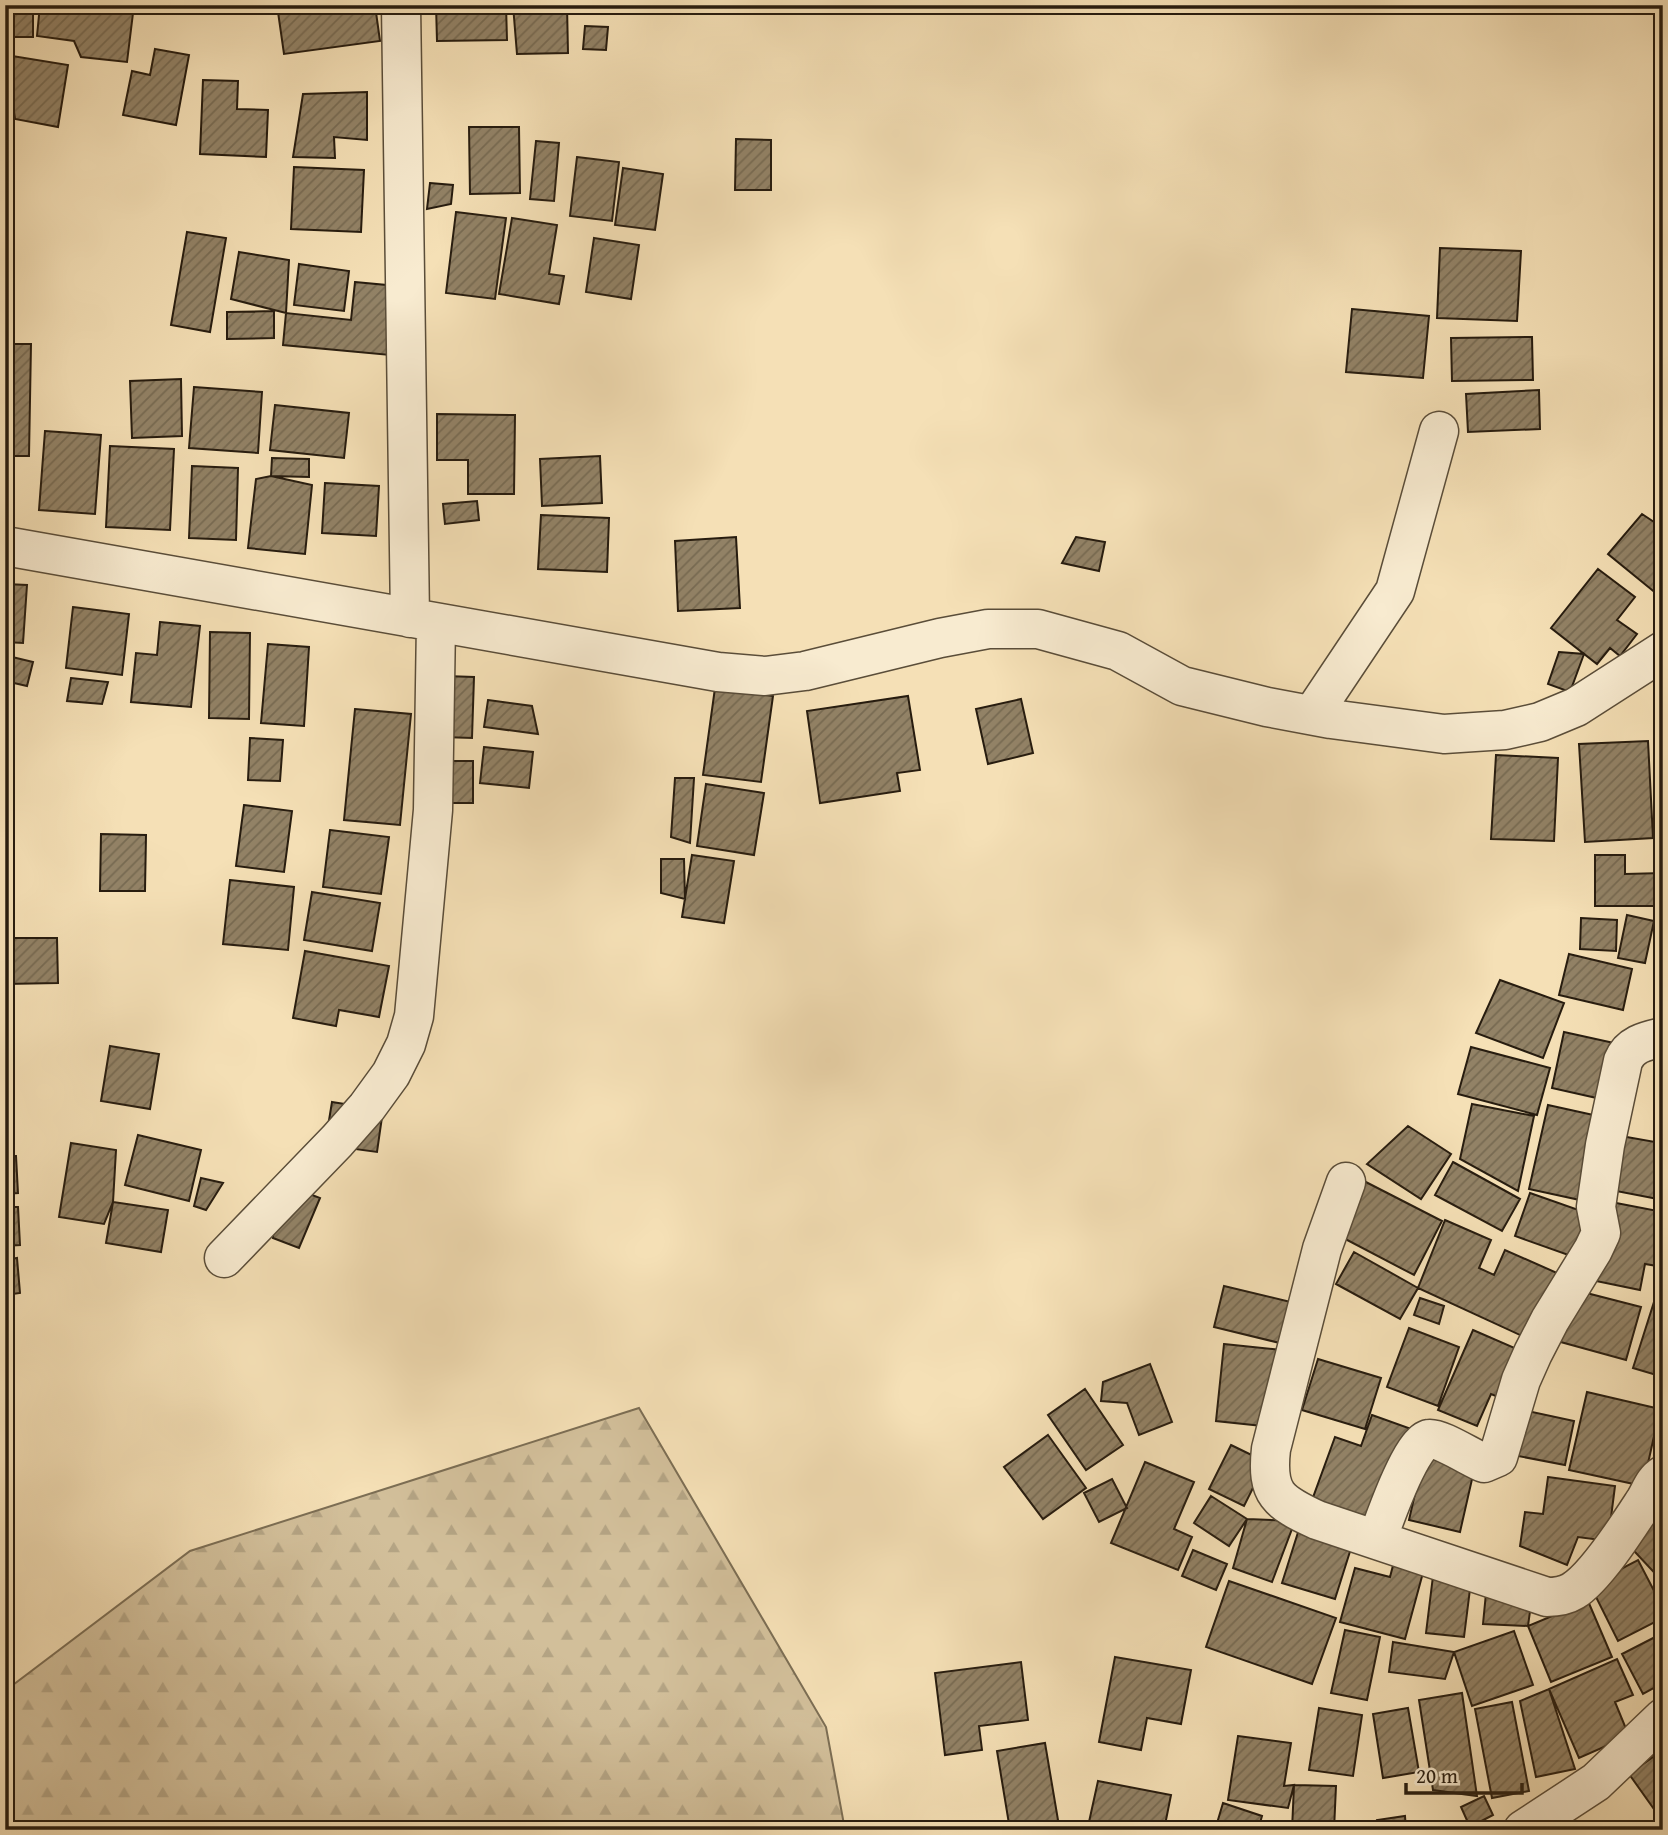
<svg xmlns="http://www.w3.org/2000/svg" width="1668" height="1835" viewBox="0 0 1668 1835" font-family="'Gentium Book Plus',serif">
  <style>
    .forest { fill: url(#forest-firs); stroke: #7c6e54; stroke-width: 2 }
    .building { fill: url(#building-hatch); stroke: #271c0f; stroke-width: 2 }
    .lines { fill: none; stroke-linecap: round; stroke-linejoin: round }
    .minor-casing { stroke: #5a4d39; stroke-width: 41 }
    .minor { stroke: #f8ebd0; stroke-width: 38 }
  </style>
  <defs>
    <pattern id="forest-firs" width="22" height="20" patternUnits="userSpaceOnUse" patternTransform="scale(1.75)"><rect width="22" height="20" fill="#d2bf9a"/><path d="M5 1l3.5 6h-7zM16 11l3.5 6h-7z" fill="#b4a484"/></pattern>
    <pattern id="building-hatch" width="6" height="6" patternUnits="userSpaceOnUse" patternTransform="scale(1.75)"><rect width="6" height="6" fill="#928266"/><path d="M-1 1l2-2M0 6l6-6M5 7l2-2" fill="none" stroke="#776a52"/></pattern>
  </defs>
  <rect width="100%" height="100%" fill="#f5e0b6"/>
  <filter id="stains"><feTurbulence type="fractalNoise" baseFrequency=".00286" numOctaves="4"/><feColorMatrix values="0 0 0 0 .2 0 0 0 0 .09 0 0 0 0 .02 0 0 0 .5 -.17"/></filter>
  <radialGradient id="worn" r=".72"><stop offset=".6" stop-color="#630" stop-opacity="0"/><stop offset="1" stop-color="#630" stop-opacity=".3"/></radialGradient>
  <path class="forest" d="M639,1408L826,1727L845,1830H5V1691L190,1551Z"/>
  <path class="building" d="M5,5H33V37H5Z
    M40,5H134L127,62L81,57L74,41L37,36Z
    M277,5H375L380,41L284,54Z
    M436,5H506L507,40L437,41Z
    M513,5H567L568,53L517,54Z
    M585,26L608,27L606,50L583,49Z
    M155,49L189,55L176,125L123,115L132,71L150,75Z
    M6,55L68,65L58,127L15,119Z
    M203,80L238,81L237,109L268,110L266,157L200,154Z
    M367,92V140L334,137L335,158L293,157L303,94Z
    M469,127H519L520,193L470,194Z
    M736,139L771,140V190H735Z
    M536,141L559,143L554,201L530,199Z
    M577,157L619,162L612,221L570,216Z
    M294,167L364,170L361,232L291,229Z
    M623,168L663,174L655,230L615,225Z
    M430,183L453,185L451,204L427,209Z
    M456,212L506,218L495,299L446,293Z
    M512,218L557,225L549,274L564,276L559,304L499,294Z
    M187,232L226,238L210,332L171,325Z
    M594,238L639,245L631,299L586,292Z
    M1440,248L1521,251L1517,321L1437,318Z
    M239,252L289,260L286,313L231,299Z
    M299,264L349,271L344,311L294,305Z
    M355,282L397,286L390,355L283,345L286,313L351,320Z
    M1352,309L1429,316L1423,378L1346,372Z
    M274,311V338L227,339V312Z
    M1532,337L1533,380L1452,381L1451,338Z
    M5,344H31L29,456H5Z
    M181,379L182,436L132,438L130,381Z
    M194,387L262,392L258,453L189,448Z
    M1539,390L1540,429L1468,432L1466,394Z
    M275,405L349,413L344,458L270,450Z
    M437,414L515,415L514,494H468V460H437Z
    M45,431L101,435L95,514L39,510Z
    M110,446L174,449L170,530L106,527Z
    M600,456L602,503L542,506L540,459Z
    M272,458L309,459V477L271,476Z
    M192,466L238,468L236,540L189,538Z
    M271,476L312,485L305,554L248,548L256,479Z
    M325,483L379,486L376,536L322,533Z
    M477,501L479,520L445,524L443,504Z
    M1642,514L1663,528V599L1608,554Z
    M541,515L609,518L607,572L538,569Z
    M736,537L740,608L678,611L675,541Z
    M1076,537L1105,542L1099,571L1062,563Z
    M1598,569L1635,597L1617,620L1637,634L1620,656L1610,648L1597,664L1551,628Z
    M5,584L27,585L23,643L5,642Z
    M73,607L129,614L122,675L66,668Z
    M160,622L200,626L191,707L131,702L136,653L157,655Z
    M210,632L250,633L249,719L209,718Z
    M268,644L309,647L304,726L261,723Z
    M1559,652L1584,654L1570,692L1548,684Z
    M8,656L33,662L27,686L5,681Z
    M445,676L474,677L472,738L443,737Z
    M71,678L108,682L102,704L67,701Z
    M715,688L773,696L761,782L703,775Z
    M908,696L920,770L897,773L900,791L820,803L807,711Z
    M1021,699L1033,753L988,764L976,709Z
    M488,700L532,706L538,734L484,727Z
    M355,709L411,714L400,825L344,820Z
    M250,738L283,740L280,781L248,780Z
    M1648,741L1653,838L1585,842L1579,744Z
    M484,747L533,752L529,788L480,783Z
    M1496,755L1558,758L1554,841L1491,839Z
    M444,761H473V803H444Z
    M675,778H694L690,843L671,837Z
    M706,784L764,793L754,855L697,846Z
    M244,805L292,811L284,872L236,866Z
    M330,830L389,837L381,894L323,887Z
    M101,834L146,835L145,891H100Z
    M692,855L734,861L724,923L682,917Z
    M1595,855H1625V874L1663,873V906H1595Z
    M661,859H684L685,899L661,893Z
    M5,860H13L5,931Z
    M230,880L294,887L288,950L223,944Z
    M312,892L380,903L372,951L304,940Z
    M1627,915L1654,921L1645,963L1618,958Z
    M1581,918L1617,920L1616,951L1580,949Z
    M14,938H57L58,983L5,984V966Z
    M305,951L389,966L379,1017L339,1010L336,1026L293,1018Z
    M1569,954L1632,969L1623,1010L1559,995Z
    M1500,980L1564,1003L1543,1058L1476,1033Z
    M1564,1032L1623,1045L1610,1101L1552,1088Z
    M110,1046L159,1054L150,1109L101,1101Z
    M1471,1047L1550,1068L1537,1115L1458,1094Z
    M332,1102L383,1110L377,1152L325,1145Z
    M1472,1104L1534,1116L1518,1191L1460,1159Z
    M1548,1105L1607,1118L1589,1202L1529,1189Z
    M1408,1126L1451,1154L1421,1199L1367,1164Z
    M138,1135L201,1150L189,1201L125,1185Z
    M1621,1136L1661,1143L1663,1200L1611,1190Z
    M71,1143L116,1150L113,1202L104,1224L59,1217Z
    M5,1156H16L18,1193L5,1194Z
    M1453,1162L1520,1199L1502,1231L1435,1195Z
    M201,1178L223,1183L206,1210L194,1206Z
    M1358,1178L1442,1221L1414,1275L1330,1231Z
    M276,1181L320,1198L299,1248L273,1238Z
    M1530,1193L1590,1214L1574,1257L1515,1236Z
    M113,1202L168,1210L161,1252L106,1243Z
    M1611,1202L1663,1212V1267L1645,1264L1640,1290L1596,1281Z
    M5,1207H18L20,1245L5,1246Z
    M1445,1220L1491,1240L1479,1268L1494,1275L1505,1250L1566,1277L1533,1341L1418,1288Z
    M1354,1252L1418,1288L1400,1319L1336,1284Z
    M17,1258L20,1293L5,1295V1260Z
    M1224,1286L1303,1305L1292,1346L1214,1327Z
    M1571,1289L1641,1307L1626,1360L1557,1341Z
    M1420,1298L1444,1306L1439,1324L1414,1315Z
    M1654,1302L1663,1304V1377L1633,1368Z
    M1409,1328L1459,1347L1438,1406L1387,1387Z
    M1473,1330L1517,1349L1511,1402L1491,1394L1477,1426L1438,1410Z
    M1224,1344L1281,1350L1273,1427L1216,1421Z
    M1318,1359L1381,1378L1365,1429L1302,1410Z
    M1150,1364L1172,1422L1139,1435L1127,1403L1101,1401L1103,1382Z
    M1085,1389L1123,1445L1086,1470L1048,1415Z
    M1587,1392L1660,1409L1643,1486L1569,1470Z
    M1523,1410L1574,1421L1565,1465L1513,1455Z
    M1372,1415L1417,1431L1376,1526L1311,1503L1335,1437L1361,1446Z
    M1048,1435L1086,1488L1043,1519L1004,1467Z
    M1231,1445L1266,1462L1244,1506L1209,1489Z
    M1424,1454L1475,1466L1460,1532L1409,1520Z
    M1145,1462L1194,1482L1174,1529L1192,1537L1178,1570L1111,1543Z
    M1548,1477L1615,1486L1608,1541L1578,1537L1567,1565L1520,1546L1525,1512L1543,1514Z
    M1112,1479L1127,1508L1099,1522L1084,1493Z
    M1211,1496L1247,1519L1229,1546L1194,1523Z
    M1649,1513L1663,1527V1582L1622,1538Z
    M1247,1519L1295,1521L1272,1582L1233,1568Z
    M1300,1526L1353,1542L1335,1599L1282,1583Z
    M1193,1550L1227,1564L1216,1590L1182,1576Z
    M1397,1550L1427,1558L1405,1639L1340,1622L1355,1568L1390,1577Z
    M1638,1560L1663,1608V1618L1618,1641L1590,1585Z
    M1433,1576L1471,1581L1464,1637L1426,1633Z
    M1229,1581L1336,1618L1312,1684L1206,1647Z
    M1486,1593L1532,1597L1528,1626L1483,1624Z
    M1588,1601L1612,1657L1551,1682L1528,1626Z
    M1345,1630L1380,1637L1367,1700L1331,1693Z
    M1514,1631L1533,1685L1472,1706L1454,1652Z
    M1663,1633V1683L1643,1694L1622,1654Z
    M1393,1642L1454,1652L1445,1679L1389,1672Z
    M1115,1657L1191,1670L1181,1724L1147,1718L1141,1750L1099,1742Z
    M1617,1659L1633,1695L1615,1702L1629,1736L1579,1758L1549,1689Z
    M1021,1662L1028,1720L979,1726L982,1750L945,1755L935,1673Z
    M1549,1689L1575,1769L1536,1777L1520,1701Z
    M1462,1693L1477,1796L1433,1790L1419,1700Z
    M1512,1702L1529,1791L1492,1798L1475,1709Z
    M1319,1708L1362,1715L1353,1776L1309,1770Z
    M1408,1708L1419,1772L1383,1778L1373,1714Z
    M1238,1736L1291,1743L1284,1786L1294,1785L1288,1808L1228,1800Z
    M1045,1743L1059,1826L1037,1830H1010L997,1751Z
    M1663,1750V1818L1661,1819L1629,1774Z
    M1098,1781L1171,1795L1164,1830H1126L1089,1822Z
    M1294,1785L1336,1786L1334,1830H1292Z
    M1484,1796L1493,1815L1470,1827L1461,1807Z
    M1223,1803L1262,1816L1258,1830H1215Z
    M1405,1816L1406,1830H1378L1377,1820Z"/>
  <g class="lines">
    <defs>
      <path id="minor" d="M401,5L410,618
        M5,546L718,672L765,676L805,671L940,638L988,629H1038L1118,651L1182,686L1267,707L1331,719L1444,734L1505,730L1540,722L1576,707L1663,651
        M1312,715L1395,591L1439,431
        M1346,1182L1322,1249L1271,1449C1266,1494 1278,1502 1317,1520L1547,1597C1556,1597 1565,1596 1573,1591C1596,1577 1629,1525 1644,1502C1650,1493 1653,1481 1663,1475
        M224,1258L337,1141L367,1107L391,1074L406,1044L414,1016L433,810L436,623
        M1377,1540C1384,1521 1411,1442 1429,1439C1439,1437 1473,1459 1484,1463L1498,1457L1521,1380L1533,1353L1550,1320L1593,1250L1601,1233L1596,1207L1605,1145L1623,1061C1630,1044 1646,1041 1663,1037
        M1523,1830L1596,1782L1663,1718"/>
    </defs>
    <use href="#minor" class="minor-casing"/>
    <use href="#minor" class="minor"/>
  </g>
  <rect width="1668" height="1835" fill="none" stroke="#f5e0b6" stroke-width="28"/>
  <rect x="7" y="7" width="1654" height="1821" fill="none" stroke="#271c0f" stroke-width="3.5"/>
  <rect x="14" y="14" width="1640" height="1807" fill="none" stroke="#271c0f" stroke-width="2"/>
  <path d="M1406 1783v10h116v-10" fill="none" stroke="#271c0f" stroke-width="3.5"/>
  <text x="1416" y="1783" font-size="21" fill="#271c0f" stroke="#f8ebd0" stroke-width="5" paint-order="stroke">20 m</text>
  <rect width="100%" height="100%" filter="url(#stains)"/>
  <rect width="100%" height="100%" fill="url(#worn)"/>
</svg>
